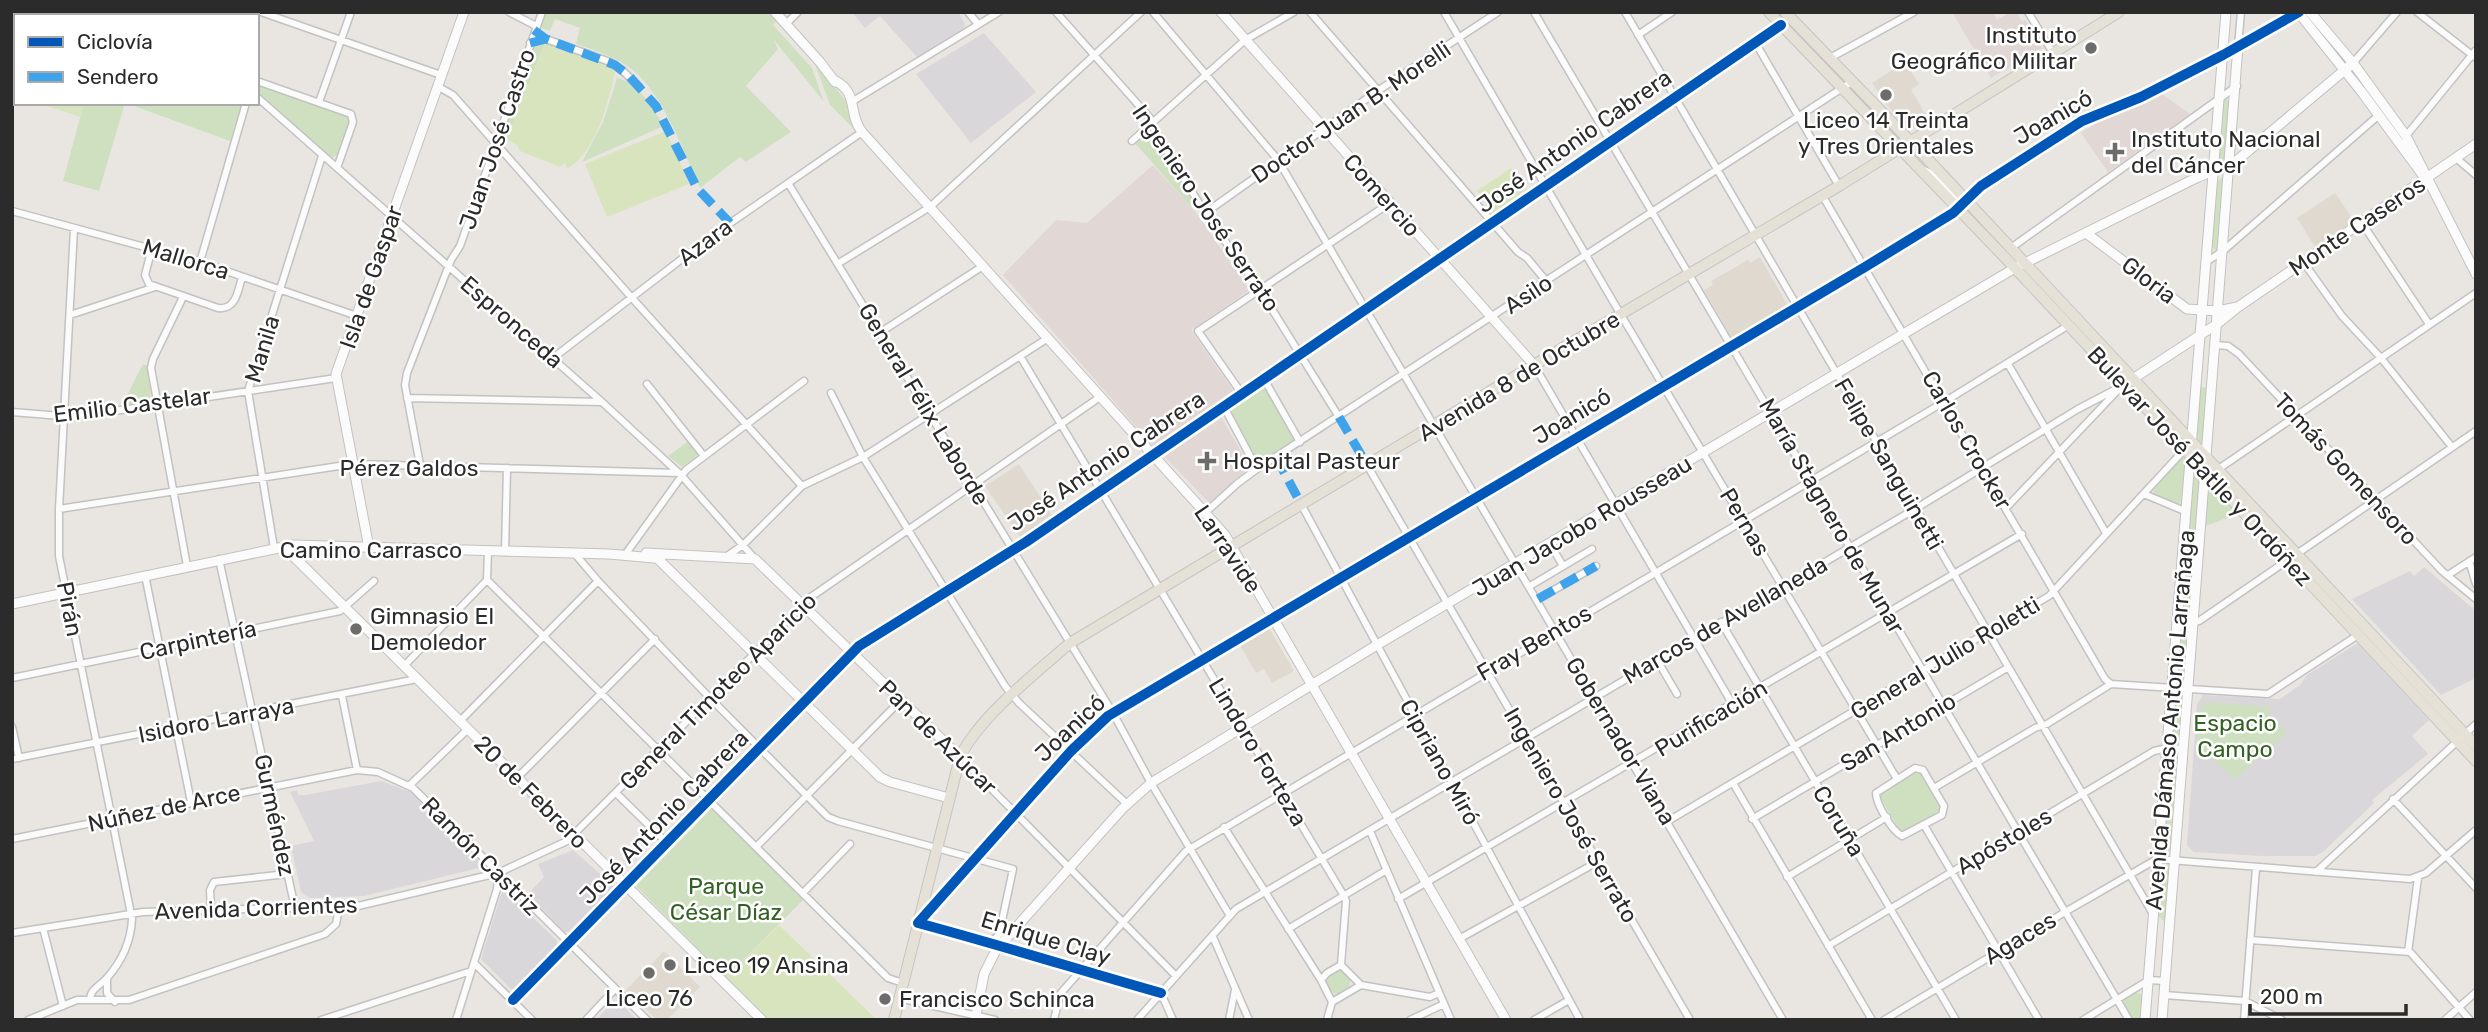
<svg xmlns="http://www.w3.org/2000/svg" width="2488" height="1032" viewBox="0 0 2488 1032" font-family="Rubik,sans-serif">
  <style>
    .industrial { fill: #d9d7d9 }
    .education { fill: #dfd9cf }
    .medical { fill: #e1d7d5 }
    .green { fill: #cee0bf }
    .pitch { fill: #d7e4bd }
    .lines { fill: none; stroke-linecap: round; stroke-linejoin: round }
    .street-casing { stroke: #c3c2c2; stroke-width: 9 }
    .secondary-casing { stroke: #c3c2c2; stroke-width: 11 }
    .primary-casing { stroke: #c5c4c2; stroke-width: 12 }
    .street { stroke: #fcfbfb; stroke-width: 6 }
    .secondary { stroke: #fcfbfb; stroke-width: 9 }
    .primary { stroke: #e5e1d6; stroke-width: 10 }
    .quiet { stroke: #3ea3eb; stroke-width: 9; stroke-dasharray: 18 9; stroke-linecap: butt }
    .cycleway-casing { stroke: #fff; stroke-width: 15 }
    .cycleway { stroke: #0057b8; stroke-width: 10 }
    .poi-dot { fill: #6e6c6b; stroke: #fff; stroke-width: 2.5 }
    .labels { text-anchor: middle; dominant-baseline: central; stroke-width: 5; stroke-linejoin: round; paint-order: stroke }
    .poi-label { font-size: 23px; fill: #2b2b2b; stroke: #fff; text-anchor: start }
    .street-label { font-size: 23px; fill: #2b2b2b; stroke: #fff }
    .park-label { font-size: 23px; fill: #326123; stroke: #fff }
  </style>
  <rect width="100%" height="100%" fill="#e9e6e2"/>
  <path class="industrial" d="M852,12H958L965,24L964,28L917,57L880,16L865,28Z
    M984,33L1036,92L971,143L916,74Z
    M2424,567L2476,611V678L2441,695L2352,599L2410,571L2414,576Z
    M2358,643L2429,720L2412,736L2428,754L2372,800L2374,803L2323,852L2315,856H2262L2194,852L2187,845L2197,704L2203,695L2280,699L2300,685L2307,675Z
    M381,781L413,793L478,860L479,868L364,896L311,898L306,896L301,892L291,846L314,841L290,792L297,790L298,795H306Z
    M573,850L615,887L570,932H565L528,894L544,877L538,864Z
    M505,890L557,941V945L515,990L511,989L481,959L502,891Z
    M614,1001H618L637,1020H596Z"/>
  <path class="education" d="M1905,62L1919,84L1911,90L1928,119L1908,130L1886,104L1872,83Z
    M2335,193L2354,221L2315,247L2297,218Z
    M1760,257L1788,306L1732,338L1704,290L1713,285L1711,281L1748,260L1750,263Z
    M1019,464L1053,517L1020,537L985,486Z
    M1269,628L1294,671L1272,683L1264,669L1256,673L1240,645Z
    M664,951L700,987L667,1020H657L626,990Z"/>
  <path class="medical" d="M1952,12H1993L1997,20L2011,12H2016L2022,21L2025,20L2043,48L1991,78Z
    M2162,94L2190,114L2108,172L2081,133L2104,118Z
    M1153,165L1197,214L1248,288V291L1191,330L1234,392L1154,447L1003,275L1056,220L1087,223Z
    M1220,415L1250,467L1209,503L1162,454Z"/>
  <path class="green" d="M546,12H770L816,62L845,100L856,131L830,105L815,64L776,22L773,25L812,68L824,102L774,40L778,49L746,86L791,132L746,162L740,157L700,188C684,152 662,91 630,68C614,56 594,50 576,44L580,28L555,19L550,31L541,28Z
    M545,43L506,140L499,141L535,45Z
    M617,78C640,84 652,107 664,126L582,162L603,122Z
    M257,83L349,117L350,122L339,155L331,157L323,151L257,93Z
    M2225,99L2231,101L2226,159H2219L2218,155L2223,102Z
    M84,103H125L99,191L63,181Z
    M126,103H242L230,141Z
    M1147,132L1151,133L1195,204L1190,206L1135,143Z
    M2222,178L2224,180L2219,248L2216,250L2211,247L2216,181Z
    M143,364L148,366L151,400L148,403L123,407V403Z
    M1263,385L1295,440L1258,464L1228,408Z
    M2202,387L2207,388L2203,448L2195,438L2199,389Z
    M689,441L698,455L682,467L668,456Z
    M2181,458H2186L2187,461L2182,503L2178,504L2155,494L2153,491Z
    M2194,466L2201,474L2189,620L2186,621L2181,618Z
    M2214,489L2238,514L2205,526L2208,492Z
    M2182,637L2189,641L2186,677L2181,680L2177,678L2179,640Z
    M2177,695L2184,697L2180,739L2176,741L2171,737L2174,699Z
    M2207,702L2270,707L2269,715L2287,733L2235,779L2204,752L2197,753L2199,710Z
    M2173,756L2178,757L2171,850L2166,852L2163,847L2170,760Z
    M1915,771L1921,772L1940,804L1941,810L1905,833H1901L1879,795L1880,792Z
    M712,808L804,899L726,977L636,886Z
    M2163,868L2170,869L2166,919L2164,921L2157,915Z
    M1326 982a12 12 0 1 1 24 0a12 12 0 1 1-24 0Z
    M2134,992L2141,994L2143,998L2141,1018L2139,1019H2133L2124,1003V998Z"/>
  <path class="pitch" d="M548,42L616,69C607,103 599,149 567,169L565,163L560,167L520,151L517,145L506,140L545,43Z
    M37,103H84L81,117Z
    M666,131L689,184L607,217L585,164Z
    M1511,168L1526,190L1493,213L1477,191Z
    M779,925L877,1020H769L726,977Z"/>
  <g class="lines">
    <defs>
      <path id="street" d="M126,12L130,16
        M261,12L441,75
        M509,12L536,26
        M968,12L978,24
        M1056,12L1150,118L1154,129L1205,213L1260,290L1339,417
        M1153,12L1278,160L1783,1020
        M1310,12L1518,252L1527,258L1547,282
        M1444,12L1621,315L1897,779
        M1534,12L2129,1020
        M1625,12L2153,914
        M2028,12L2053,53
        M2417,12L2476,58
        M153,16L154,12
        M244,16V12
        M786,24L798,12
        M1638,35L1672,12
        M1755,42L1839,186
        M530,43L546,39L610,62L622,70L639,87
        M2238,46L2241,12
        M1830,58L1914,12
        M2353,63L2397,12
        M257,81L351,114L353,122L337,168
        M437,86L453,95L632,298L802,486
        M257,97L602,402L681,475L755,559
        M853,101L999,12
        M319,102L351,12
        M2406,136L2476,50
        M1132,141L1245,40L1294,12
        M2456,158L2476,175
        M788,183L1113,713L1151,783L1230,916
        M1822,195L2105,679L2111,684
        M12,211L200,262L357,316
        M1205,213L1379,90L1498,12
        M2362,223L2429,324
        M74,229L59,509V556L132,919C131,941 121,962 107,978C100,986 90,989 90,1000
        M152,248L145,275L149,284L218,308C236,310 238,291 242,277
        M2011,248L2237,86
        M200,262L246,103
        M2206,262L2223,251L2379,115
        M839,263L930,207L1141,12
        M2304,263L2342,316L2381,358L2452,447
        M183,297L153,359L151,368L187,566
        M70,315L155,287
        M881,332L983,266
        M2216,345L2228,346L2239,354L2442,571L2476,599
        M1020,356L1344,896L1346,901L1341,965L1361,985L1430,997L1439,993
        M553,358L713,235L862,132
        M2008,364L2106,533
        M1534,365L1733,705
        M1264,379L1300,442
        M647,384L704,456
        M831,393L863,457L1005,686L1019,703L1127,804
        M1242,394L1198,331L1390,203
        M407,398L601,402
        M1224,407L1257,469
        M12,412L74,417L336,378
        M420,465L405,385L407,373L451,260L460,246L542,12
        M1367,465L1690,1020
        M2217,470L2476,293
        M2144,494L2187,512
        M1301,504L1580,1020
        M2006,508L2118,390
        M59,509L352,464L679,473
        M1206,512L1238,483L1257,469L1853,81
        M1550,544L1563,566
        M274,548L248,391L322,156
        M488,551L487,580L888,978L903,983
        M505,552L507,468
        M627,552L686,470L804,381
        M575,554L598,581L710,698L828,817L838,821L1013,869L999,935L991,942
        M727,556L743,545L802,486L863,457L1048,338
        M219,559L295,908
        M2469,561L2476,584
        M145,575L191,802
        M2448,575L2476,557
        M1530,586L1592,549
        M1538,599L1596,566
        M1721,622L1956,1020
        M2177,628L2199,621L2476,431
        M1657,660L1677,694
        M405,665L487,580
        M12,678L340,611L374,581
        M342,696L357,770
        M460,721L598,581
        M12,727L19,758
        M960,757L1176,976
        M12,759L417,679
        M1915,768L1923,770L1944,806L1942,815L1902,836C1892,831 1876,804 1876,793Z
        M517,778L655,639
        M1733,783L1872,1020
        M410,785L468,729
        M1934,788L2035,728L2047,724L2111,684L2268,694L2358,635
        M616,793L668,844
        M2393,799L2476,888
        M1752,819L2007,668
        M1668,821L2049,596L2185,449
        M1924,825L2039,1020
        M1224,827L1321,980L1332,1002L1327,1020
        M1370,831L1451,1020
        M12,839L357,770L378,772L413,788L647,1020
        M756,847L901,700
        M2316,872L2476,724
        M1787,877L1887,817
        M803,893L850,844
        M1398,899L2022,534
        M211,910L210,890L214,882L287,874
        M918,923C1000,945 1080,970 1161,993
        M43,928L63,1006
        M1288,929L1385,871
        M12,933L143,912L358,906L498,873L567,841L811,597L1100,397
        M1213,937L1249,1020
        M1459,939L1599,861
        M2250,940L2410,952L2470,1020
        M1828,946L2154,751L2168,748L2184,749
        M2408,952L2418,878
        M474,963L532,1020
        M107,979V993L115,1002
        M1321,980L1327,973L1341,965
        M1161,993L1173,1020
        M2164,995L2245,1001L2282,1020
        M899,998L995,1020
        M513,1000L859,646L1026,542L1781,25
        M1332,1002L1361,985
        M28,1020L77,1000H129L325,934L336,924L339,907
        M321,1020L471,971
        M456,1020L497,889L498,873
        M586,1020L615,989
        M1054,1020L1060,994L1186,851L1944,402L2069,325
        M1137,1020L1236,909L1915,509L2078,409L2124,385
        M1229,1020L1235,990
        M1410,1020L1444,1004
        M1534,1020L1569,1000
        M1884,1020L2065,912L2157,859L2410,879L2426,873L2476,830
        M2083,1020L2149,980L2165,981
        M2244,1020L2256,868
        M2445,1020L2476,992"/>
      <path id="secondary" d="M775,12L820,62L835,82
        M1221,12L1534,365
        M2298,12L2361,91L2425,178
        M2310,12L2353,63L2406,136L2476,274
        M834,80C860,93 847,113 862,132L1225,535L1506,1020
        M1923,171L1934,176L1957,199L1965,200
        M2086,233L2187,309L2218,311L2237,307
        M2128,382L2217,324L2238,307L2476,144
        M283,546L762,1020
        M369,548L336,374L464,12
        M646,553L755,559L960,757
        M12,604L293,545L609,554L654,558L658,559L880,777L890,782L949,798
        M918,923L1071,751L1108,716L1865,267L1953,213L1981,186L2082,121L2141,97L2223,55L2299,12
        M975,1020L984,974L996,950L1122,809L1151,783L1377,645L2015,268L2196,178L2235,162L2353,63
        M2145,1020L2226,12
        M2162,1020L2238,46"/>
      <path id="primary" d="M1769,12L2015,268L2476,761
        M1785,12L1937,169L2476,746
        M894,1020L960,757C980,716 1036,673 1070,643L1534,365L1839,186L2119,12"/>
    </defs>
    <use href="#street" class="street-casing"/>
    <use href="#secondary" class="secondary-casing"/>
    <use href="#primary" class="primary-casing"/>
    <use href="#street" class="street"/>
    <use href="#secondary" class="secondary"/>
    <use href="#primary" class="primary"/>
    <path class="quiet" d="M534,30L546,39L615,65L629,76L656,106L697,188L730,223
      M530,43L546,39
      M1339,417L1367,465
      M1276,457L1301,504
      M1538,599L1596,566"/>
    <defs>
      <path id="cycleway" d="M1161,993C1080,970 1000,945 918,923L1071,751L1108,716L1865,267L1953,213L1981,186L2082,121L2141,97L2223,55L2299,12
        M513,1000L859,646L1026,542L1781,25"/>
    </defs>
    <use href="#cycleway" class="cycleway-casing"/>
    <use href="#cycleway" class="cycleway"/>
  </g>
  <g class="poi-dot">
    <circle cx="2091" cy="48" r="7"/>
    <circle cx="1886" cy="95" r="7"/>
    <path d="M2111.5 141.5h7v7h7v7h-7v7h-7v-7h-7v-7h7z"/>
    <path d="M1203.5 450.5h7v7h7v7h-7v7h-7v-7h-7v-7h7z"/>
    <circle cx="356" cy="629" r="7"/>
    <circle cx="670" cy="965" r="7"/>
    <circle cx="649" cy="973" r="7"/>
    <circle cx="885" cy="999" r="7"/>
  </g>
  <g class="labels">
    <g class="poi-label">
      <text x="2077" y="35" text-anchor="end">Instituto<tspan x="2077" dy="26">Geográfico Militar</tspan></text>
      <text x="1886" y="120" text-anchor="middle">Liceo 14 Treinta<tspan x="1886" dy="26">y Tres Orientales</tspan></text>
      <text x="2131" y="139">Instituto Nacional<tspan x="2131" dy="26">del Cáncer</tspan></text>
      <text x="1223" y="461">Hospital Pasteur</text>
      <text x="370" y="616">Gimnasio El<tspan x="370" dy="26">Demoledor</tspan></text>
      <text x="684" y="965">Liceo 19 Ansina</text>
      <text x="649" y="998" text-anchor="middle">Liceo 76</text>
      <text x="899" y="999">Francisco Schinca</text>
    </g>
    <g class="street-label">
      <text transform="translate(1351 112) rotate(-34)">Doctor Juan B. Morelli</text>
      <text transform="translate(2053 117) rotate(-30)">Joanicó</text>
      <text transform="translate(497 139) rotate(-71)">Juan José Castro</text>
      <text transform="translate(1574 141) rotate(-35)">José Antonio Cabrera</text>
      <text transform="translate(1382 195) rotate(48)">Comercio</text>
      <text transform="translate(1206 208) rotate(56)">Ingeniero José Serrato</text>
      <text transform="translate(2357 226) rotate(-34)">Monte Caseros</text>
      <text transform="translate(705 242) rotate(-37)">Azara</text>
      <text transform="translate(186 259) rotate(17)">Mallorca</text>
      <text transform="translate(371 277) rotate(-71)">Isla de Gaspar</text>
      <text transform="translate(2149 280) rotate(37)">Gloria</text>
      <text transform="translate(1528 294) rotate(-33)">Asilo</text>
      <text transform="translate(512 322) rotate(41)">Espronceda</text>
      <text transform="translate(262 349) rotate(-73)">Manila</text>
      <text transform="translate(1519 376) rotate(-31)">Avenida 8 de Octubre</text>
      <text transform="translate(924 404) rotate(59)">General Félix Laborde</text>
      <text transform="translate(132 405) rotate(-7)">Emilio Castelar</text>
      <text transform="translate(1572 416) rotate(-31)">Joanicó</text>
      <text transform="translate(1967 440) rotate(60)">Carlos Crocker</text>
      <text transform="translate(1106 461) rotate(-34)">José Antonio Cabrera</text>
      <text transform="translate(1889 464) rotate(60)">Felipe Sanguinetti</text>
      <text transform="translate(2200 466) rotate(47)">Bulevar José Batlle y Ordóñez</text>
      <text x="409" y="468">Pérez Galdos</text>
      <text transform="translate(2346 469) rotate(47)">Tomás Gomensoro</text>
      <text transform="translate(1832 516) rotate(60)">María Stagnero de Munar</text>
      <text transform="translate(1745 522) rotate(59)">Pernas</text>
      <text transform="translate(1582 526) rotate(-31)">Juan Jacobo Rousseau</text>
      <text transform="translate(1228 549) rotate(56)">Larravide</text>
      <text x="371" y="550">Camino Carrasco</text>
      <text transform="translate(70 609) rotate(79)">Pirán</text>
      <text transform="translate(1725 620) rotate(-30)">Marcos de Avellaneda</text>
      <text transform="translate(198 640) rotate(-12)">Carpintería</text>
      <text transform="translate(1534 643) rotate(-30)">Fray Bentos</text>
      <text transform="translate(1945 658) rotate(-31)">General Julio Roletti</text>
      <text transform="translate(718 691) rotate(-45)">General Timoteo Aparicio</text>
      <text transform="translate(1711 718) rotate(-31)">Purificación</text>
      <text transform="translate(216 720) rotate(-11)">Isidoro Larraya</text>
      <text transform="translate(2170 720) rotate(-85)">Avenida Dámaso Antonio Larrañaga</text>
      <text transform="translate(1070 728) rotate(-43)">Joanicó</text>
      <text transform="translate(1898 732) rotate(-31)">San Antonio</text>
      <text transform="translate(938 737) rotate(44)">Pan de Azúcar</text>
      <text transform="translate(1621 741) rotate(59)">Gobernador Viana</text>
      <text transform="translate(1258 752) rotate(59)">Lindoro Forteza</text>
      <text transform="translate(1440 762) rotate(61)">Cipriano Miró</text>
      <text transform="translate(531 792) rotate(45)">20 de Febrero</text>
      <text transform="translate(164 808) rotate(-12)">Núñez de Arce</text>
      <text transform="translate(275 815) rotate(78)">Gurméndez</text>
      <text transform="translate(1571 815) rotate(60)">Ingeniero José Serrato</text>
      <text transform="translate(664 817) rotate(-46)">José Antonio Cabrera</text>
      <text transform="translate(1839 821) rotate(59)">Coruña</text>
      <text transform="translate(2004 841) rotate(-31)">Apóstoles</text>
      <text transform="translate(481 856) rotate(45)">Ramón Castriz</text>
      <text transform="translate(256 908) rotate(-2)">Avenida Corrientes</text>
      <text transform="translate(1046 938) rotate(17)">Enrique Clay</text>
      <text transform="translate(2020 938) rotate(-31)">Agaces</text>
    </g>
    <g class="park-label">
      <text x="2235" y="723">Espacio<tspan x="2235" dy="26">Campo</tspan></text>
      <text x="726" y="886">Parque<tspan x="726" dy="26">César Díaz</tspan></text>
    </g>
  </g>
  <rect width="2488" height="1032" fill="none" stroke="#2b2b2b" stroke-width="28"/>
  <rect x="14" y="14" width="245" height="91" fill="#ffffff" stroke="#aaaaaa" stroke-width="2"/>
  <rect x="28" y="37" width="35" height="10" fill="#0057b8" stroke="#aaaaaa" stroke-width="2"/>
  <text x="77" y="49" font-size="21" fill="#2b2b2b">Ciclovía</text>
  <rect x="28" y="72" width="35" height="10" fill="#3ea3eb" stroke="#aaaaaa" stroke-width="2"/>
  <text x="77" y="84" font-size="21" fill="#2b2b2b">Sendero</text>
  <path d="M2250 1004v10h156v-10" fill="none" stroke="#2b2b2b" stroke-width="3.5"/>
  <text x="2260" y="1004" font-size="21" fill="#2b2b2b" stroke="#ffffff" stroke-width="5" paint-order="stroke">200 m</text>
</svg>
